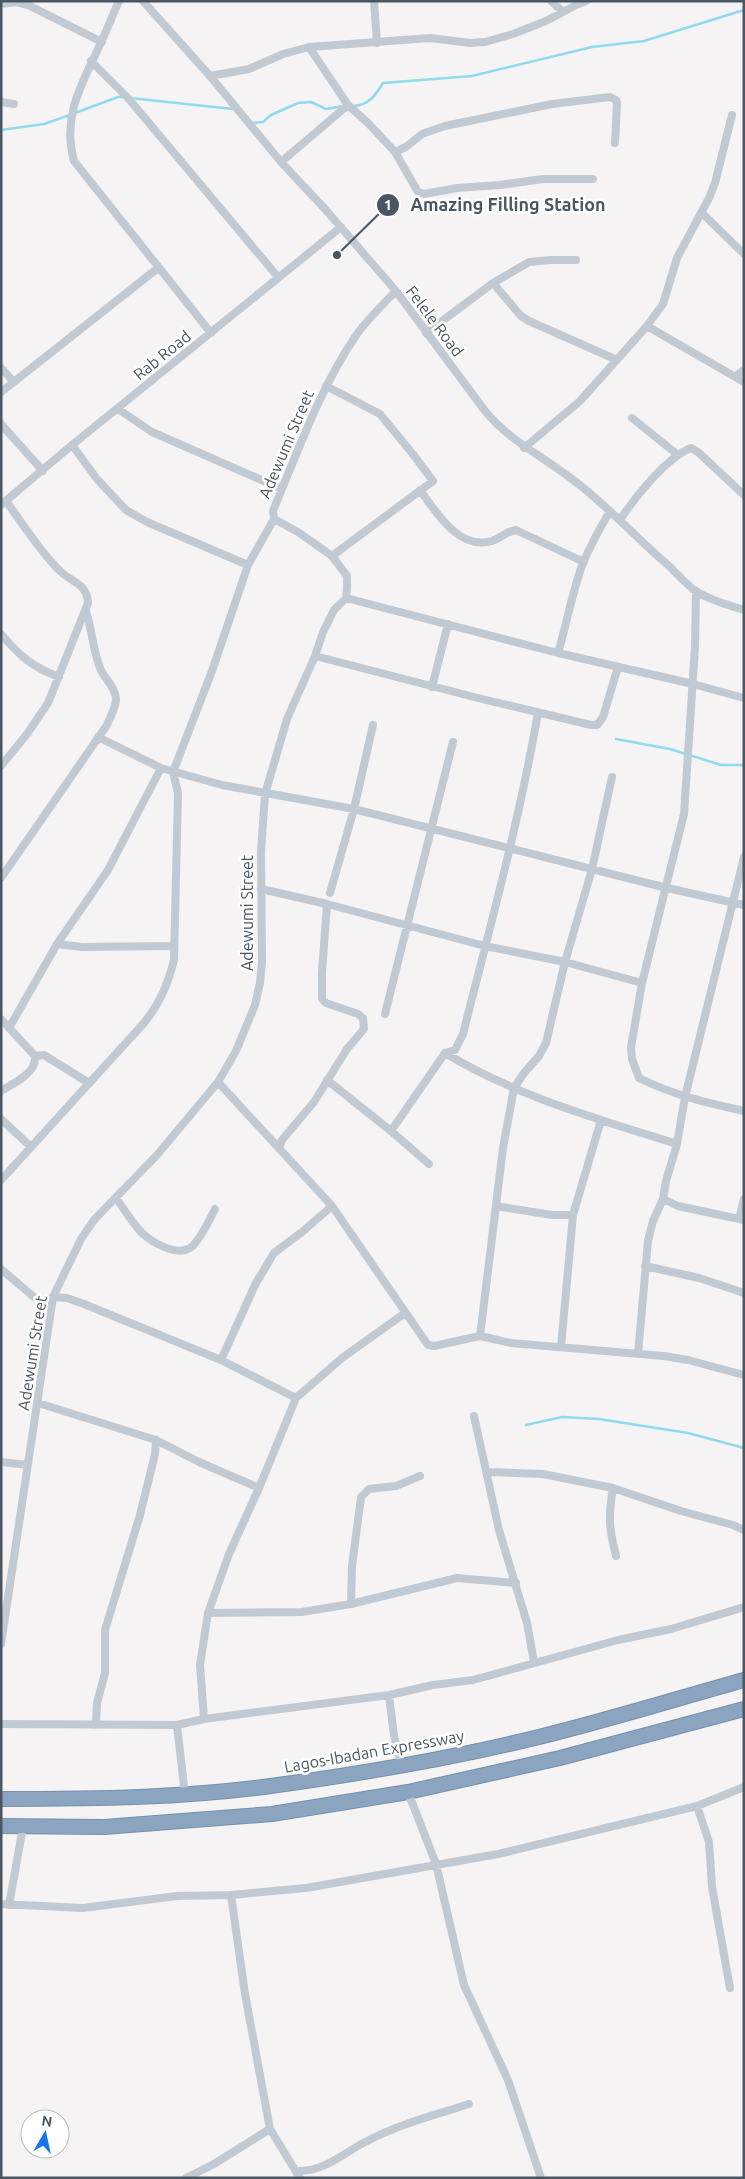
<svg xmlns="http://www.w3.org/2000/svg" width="745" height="2179" viewBox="0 0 745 2179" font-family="Ubuntu,sans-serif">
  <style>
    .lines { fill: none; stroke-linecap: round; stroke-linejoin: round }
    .stream { stroke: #90daee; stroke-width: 2.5 }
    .highway-casing { stroke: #7690ad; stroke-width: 16 }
    .street { stroke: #c1cad2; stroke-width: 8 }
    .highway { stroke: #8ba5c1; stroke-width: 14 }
    .labels { text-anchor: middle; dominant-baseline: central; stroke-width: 5; stroke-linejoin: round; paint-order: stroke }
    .street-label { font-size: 16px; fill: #4a5661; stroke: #fff }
    .leader { fill: none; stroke: #4a5661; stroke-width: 2 }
    .callout-dot { fill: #4a5661; stroke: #fff; stroke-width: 2 }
    .mark-label { font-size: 15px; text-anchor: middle; font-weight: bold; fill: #fff }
    .callout-label { font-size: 18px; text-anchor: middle; font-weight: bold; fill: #4a5661; stroke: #fff; stroke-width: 5; stroke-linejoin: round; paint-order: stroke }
  </style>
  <rect width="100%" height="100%" fill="#f5f3f3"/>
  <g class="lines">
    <path class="stream" d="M130,98L233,109
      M353,106C368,106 376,95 383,83L472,76L592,47L644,41L744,10
      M75,113L118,97H124
      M252,123L263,122L271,115L298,103L311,102L326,109L343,106
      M1,130L44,124L70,115
      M616,739L670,749L721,765H744
      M526,1425L562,1417L599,1419L688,1433L744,1448"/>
    <defs>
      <path id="highway" d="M1,1799C94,1799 186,1798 278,1785C365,1773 453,1758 539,1737C608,1720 676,1699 744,1680
        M1,1826L104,1827L272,1814L408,1792L560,1758L744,1709"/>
    </defs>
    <use href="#highway" class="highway-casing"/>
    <path class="street" d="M119,1C113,14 108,28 102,40C84,81 61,114 74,161L211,333
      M143,1L210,76L281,162L325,209L396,291L485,411C511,442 541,455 572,479C607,505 636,538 669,566C678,575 687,585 697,592C712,601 728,605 744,610
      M374,1L377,43
      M551,1L563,12
      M1,4L16,2L28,5L102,42
      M309,47L348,105L368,123L395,152L418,192L424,194L457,188L500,185L543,179H593
      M91,61L128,98L278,277
      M210,76L249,69L283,54L309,47L430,38L470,43L485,42L513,34L546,21L576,5L586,1
      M1,102L14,104
      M395,152L406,147L422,134L445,126L552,104L610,97L616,100L617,103L615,143
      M281,162L348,105
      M702,213L744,254
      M493,283L521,316L529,321L617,360
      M647,326L744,382
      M426,333L493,283L529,262L552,260H576
      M1,368L13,381
      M736,376L744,370
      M326,386L380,414L412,453L433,481L332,556
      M1,392L158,268
      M118,409L152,432L282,489
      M632,418L678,455
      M1,424L43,471
      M72,445L97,479L126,510L147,522L248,565
      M524,448L580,401L647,326L663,304L677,258L709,198L715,183L732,115
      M420,490C436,512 459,551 492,541C501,538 506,531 516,530L584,562
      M1,505L72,445L341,227
      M620,520C635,497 666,458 691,448L698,452L744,495
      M696,591L695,647L684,814L642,983L631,1047L632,1059L639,1078C673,1095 707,1103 744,1111
      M346,598L558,653L693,684L744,698
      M1,634C20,656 32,667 59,677
      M558,653C567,623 572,592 583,563C591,544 600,528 610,511
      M315,656L482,699L591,725H597L603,717L618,667
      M432,687L448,624
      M98,737L161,768L222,785L354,809L667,888L744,905
      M1,766L27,734L48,703L88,603C87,583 72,583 59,570C39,550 23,524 6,501
      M1,878L107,725C110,717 116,708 116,699C116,688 104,678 100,668C93,650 92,630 86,611
      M261,889L327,904L485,946L565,962L642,983
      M330,893L354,809L373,725
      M57,944L82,947L174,946
      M385,1014L453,742
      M1,1019L35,1056C37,1073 14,1083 1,1091
      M9,1028L57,944L108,870L161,768
      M445,1053C516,1096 598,1119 677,1144
      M35,1056L44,1055L89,1083
      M327,1080L391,1131L429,1164
      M218,1082L332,1206L428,1345L434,1346L480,1336L511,1343L664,1356L688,1360L744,1375
      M1,1119L31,1147
      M391,1131L445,1053L455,1050L463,1034C490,927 519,822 538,713
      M279,1148L282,1140L314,1102L347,1049L364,1029L363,1018L358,1014L326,1003L322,999V972L327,904
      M1,1180L144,1023C160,1003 168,984 174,960L178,793L173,772L212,671L248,565L274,519
      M116,1198C124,1209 132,1222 141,1232C151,1242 177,1257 190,1248C199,1242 210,1219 215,1209
      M663,1199L678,1206L744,1220
      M496,1206L552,1215H573
      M739,1219L744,1199
      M645,1266L699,1278L744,1293
      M1,1269L35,1298L43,1302L53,1297L67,1298L84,1304L221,1360L296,1398
      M480,1336L503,1148L514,1088L524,1073L539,1056L546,1043L565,962L592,869L612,777
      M561,1347L573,1215L601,1120
      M638,1354L648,1241L653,1221L663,1199L666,1181L677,1144L685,1097L744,857
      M221,1360L256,1283L274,1253L302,1232L332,1206
      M38,1403L156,1440L199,1462L259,1488
      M474,1416L499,1530L527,1623L534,1662
      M1,1462L28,1465
      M488,1472L543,1474L613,1488L681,1511L733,1525L744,1530
      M613,1488C608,1517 609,1528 616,1556
      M351,1604L352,1566L361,1497L369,1489L396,1486L420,1476
      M208,1613L302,1612L351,1604L457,1578L516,1583
      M1,1644L53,1297L81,1239L94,1220L157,1155L218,1082L236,1051L255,1005L260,983L262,962L261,852L265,794L287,719L315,656L323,632L334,610L346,598L347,588V576L332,556L298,532L274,519L273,511C298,451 320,388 357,334C368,319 382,305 396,291
      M389,1695L394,1736L402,1766
      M204,1719L200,1665L208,1613L229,1554L259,1488L296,1398L342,1358L405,1313
      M1,1724L177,1725L185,1795
      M96,1725L97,1703L105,1673V1630L140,1515L155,1454L156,1440
      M177,1725L204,1719L389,1695L433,1685L473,1680L618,1640L671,1629L744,1607
      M408,1792L436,1864L464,1985L508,2080L541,2178
      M697,1806L709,1842L712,1887L730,1988
      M231,1895L245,1994L270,2129L300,2178
      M1,1904L83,1908L177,1896L231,1895L306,1888L498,1854L697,1806L744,1787
      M9,1905L23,1827
      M298,2171C326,2171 343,2153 367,2141C399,2124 435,2115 469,2104
      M186,2178L214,2164L270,2129"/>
    <use href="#highway" class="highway"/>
  </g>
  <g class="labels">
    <g class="street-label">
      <text transform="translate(435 321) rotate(53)">Felele Road</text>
      <text transform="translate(162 355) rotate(-39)">Rab Road</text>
      <text transform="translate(286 444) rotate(-67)">Adewumi Street</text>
      <text transform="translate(247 913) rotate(-90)">Adewumi Street</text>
      <text transform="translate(32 1353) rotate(-81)">Adewumi Street</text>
      <text transform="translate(374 1751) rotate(-10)">Lagos-Ibadan Expressway</text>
    </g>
  </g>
  <path class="leader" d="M337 255L388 205"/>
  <g class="callout-dot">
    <circle cx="337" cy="255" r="5"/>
    <circle cx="388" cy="205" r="12"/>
  </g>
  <g class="mark-label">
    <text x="388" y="210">1</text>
  </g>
  <g class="callout-label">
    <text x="508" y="211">Amazing Filling Station</text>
  </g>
  <rect width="745" height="2179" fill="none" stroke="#4a5661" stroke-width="5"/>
  <g transform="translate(45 2134) rotate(9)"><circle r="24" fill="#ffffff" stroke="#b7bbc0"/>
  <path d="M0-4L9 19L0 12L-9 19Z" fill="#1a73e8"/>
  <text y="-8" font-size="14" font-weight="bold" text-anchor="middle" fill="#4a5661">N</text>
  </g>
</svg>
